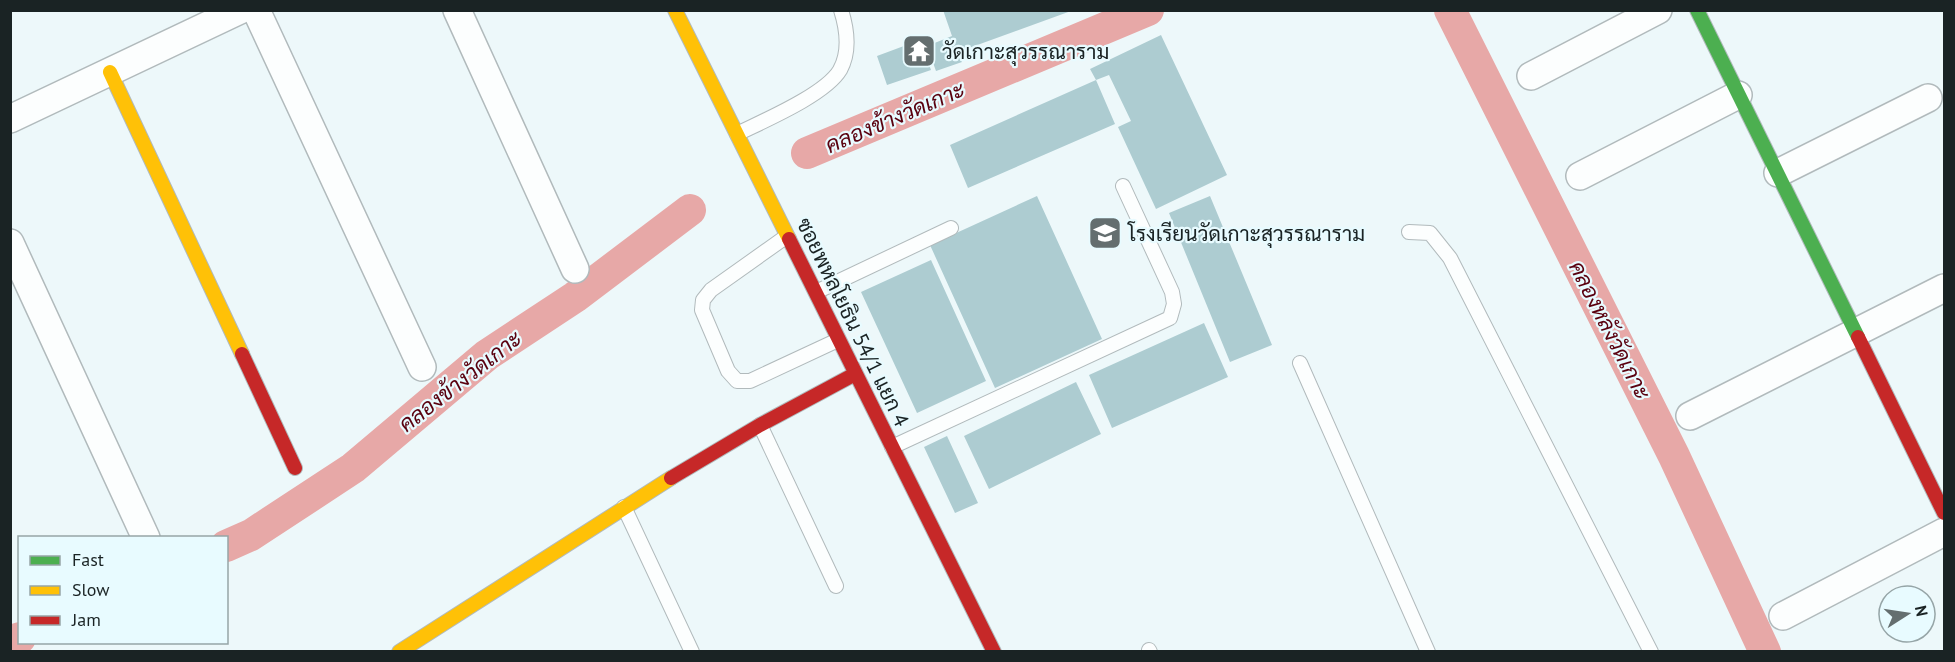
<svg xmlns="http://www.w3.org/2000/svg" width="1955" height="662" viewBox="0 0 1955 662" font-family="'PT Sans',Sarabun,sans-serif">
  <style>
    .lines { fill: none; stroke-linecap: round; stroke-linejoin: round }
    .canal { stroke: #e7a8a7; stroke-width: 32 }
    .building { fill: #adccd1 }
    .lane-casing { stroke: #b1babc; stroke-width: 16 }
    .street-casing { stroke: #b1babc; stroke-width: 30 }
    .fast-casing { stroke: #b1babc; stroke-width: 16 }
    .slow-casing { stroke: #b1babc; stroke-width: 16 }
    .jam-casing { stroke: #b1babc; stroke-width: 16 }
    .lane { stroke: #fcfefe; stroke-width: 14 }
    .street { stroke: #fcfefe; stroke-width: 27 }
    .fast { stroke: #4caf50; stroke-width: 14 }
    .slow { stroke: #ffc107; stroke-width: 14 }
    .jam { stroke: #c62828; stroke-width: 14 }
    .labels { text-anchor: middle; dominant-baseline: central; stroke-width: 4.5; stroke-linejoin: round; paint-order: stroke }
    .poi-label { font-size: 21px; fill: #1a2324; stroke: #e8fbff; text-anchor: start }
    .street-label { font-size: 21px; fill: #1a2324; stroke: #e8fbff }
    .water-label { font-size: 22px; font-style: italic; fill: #5a010f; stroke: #e8fbff }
  </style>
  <rect width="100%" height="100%" fill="#edf8fa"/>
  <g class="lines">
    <path class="canal" d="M1450,10L1674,456L1765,652
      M807,153L1148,10
      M226,546L251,535L353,468L487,355L575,297L690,210
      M10,641L20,638"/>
  </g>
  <path class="building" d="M943,10H1071V11L958,52L962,62L936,71L927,46L952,36Z
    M1161,35L1227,175L1156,209L1118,127L1131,121L1109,75L1096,80L1090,69Z
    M920,40L931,70L887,85L877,56Z
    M1096,80L1115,124L968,188L950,145Z
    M1037,196L1102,339L995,388L930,245Z
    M1210,196L1272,345L1230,362L1169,213Z
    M931,260L986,381L917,413L861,292Z
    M1204,323L1228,377L1112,428L1089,375Z
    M1076,382L1101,434L989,489L964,436Z
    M947,436L978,503L955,513L924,447Z"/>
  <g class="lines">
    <defs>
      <path id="lane" d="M737,134C763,121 825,95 840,70C850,52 847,29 841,10
        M1409,232L1430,233L1450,258L1651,652
        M787,236L711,290L703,300L702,310L728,371L737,381H750L838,340
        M816,292L951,228
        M1300,363L1428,652
        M760,425L836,586
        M892,447L1170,318L1174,304L1172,292L1123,186
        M624,507L692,652
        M1149,650L1150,652"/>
      <path id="street" d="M256,10L422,367
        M457,10L575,269
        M1531,76L1658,10
        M10,119L240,10
        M1778,173L1928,98
        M1580,176L1738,95
        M10,243L146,538
        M1690,416L1944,288
        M1783,616L1944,532"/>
      <path id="fast" d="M1697,10L1858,337"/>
      <path id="slow" d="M675,10L789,239
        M110,72L242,354
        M399,652L671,478"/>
      <path id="jam" d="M789,239L994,652
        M1858,337L1944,513
        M242,354L295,468
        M671,478L760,425L855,374"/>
    </defs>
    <use href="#lane" class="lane-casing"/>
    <use href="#street" class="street-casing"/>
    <use href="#fast" class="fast-casing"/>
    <use href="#slow" class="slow-casing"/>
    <use href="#jam" class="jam-casing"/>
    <use href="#lane" class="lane"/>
    <use href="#street" class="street"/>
    <use href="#fast" class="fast"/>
    <use href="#slow" class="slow"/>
    <use href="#jam" class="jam"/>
  </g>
  <defs>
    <symbol id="temple-square" viewBox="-11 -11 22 22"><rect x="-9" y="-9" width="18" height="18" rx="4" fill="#646e6f" stroke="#e8fbff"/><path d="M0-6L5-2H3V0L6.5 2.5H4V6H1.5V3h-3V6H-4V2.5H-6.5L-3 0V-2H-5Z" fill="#fff"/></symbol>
    <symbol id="school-square" viewBox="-11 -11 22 22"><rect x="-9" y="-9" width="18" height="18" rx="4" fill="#646e6f" stroke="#e8fbff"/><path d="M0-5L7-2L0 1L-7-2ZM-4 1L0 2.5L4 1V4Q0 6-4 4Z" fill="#fff"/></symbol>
  </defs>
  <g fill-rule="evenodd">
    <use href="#temple-square" x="900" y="32" width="38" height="38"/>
    <use href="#school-square" x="1086" y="214" width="38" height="38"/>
  </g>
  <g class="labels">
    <g class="poi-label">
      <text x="942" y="51">วัดเกาะสุวรรณาราม</text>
      <text x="1128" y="233">โรงเรียนวัดเกาะสุวรรณาราม</text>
    </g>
    <g class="street-label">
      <text transform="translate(853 322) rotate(64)">ซอยพหลโยธิน 54/1 แยก 4</text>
    </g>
    <g class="water-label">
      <text transform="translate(895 117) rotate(-23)">คลองข้างวัดเกาะ</text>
      <text transform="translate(1610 330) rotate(63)">คลองหลังวัดเกาะ</text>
      <text transform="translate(460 381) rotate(-38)">คลองข้างวัดเกาะ</text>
    </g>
  </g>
  <rect width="1955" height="662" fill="none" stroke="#1a2324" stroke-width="24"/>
  <rect x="18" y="536" width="210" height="108" fill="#e8fbff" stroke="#96a5a7" stroke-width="1.5"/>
  <rect x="30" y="556" width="30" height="9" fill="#4caf50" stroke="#96a5a7" stroke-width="1.5"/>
  <text x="72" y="566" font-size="18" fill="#1a2324">Fast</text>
  <rect x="30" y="586" width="30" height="9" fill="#ffc107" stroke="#96a5a7" stroke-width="1.5"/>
  <text x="72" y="596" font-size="18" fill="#1a2324">Slow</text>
  <rect x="30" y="616" width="30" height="9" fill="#c62828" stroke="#96a5a7" stroke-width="1.5"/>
  <text x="72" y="626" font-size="18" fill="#1a2324">Jam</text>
  <g transform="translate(1907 614) rotate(78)"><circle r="28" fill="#e8fbff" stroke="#96a5a7" stroke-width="1.5"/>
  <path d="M0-4.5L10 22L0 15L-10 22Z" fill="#646e6f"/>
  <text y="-9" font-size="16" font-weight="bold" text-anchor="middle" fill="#1a2324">N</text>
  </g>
</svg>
